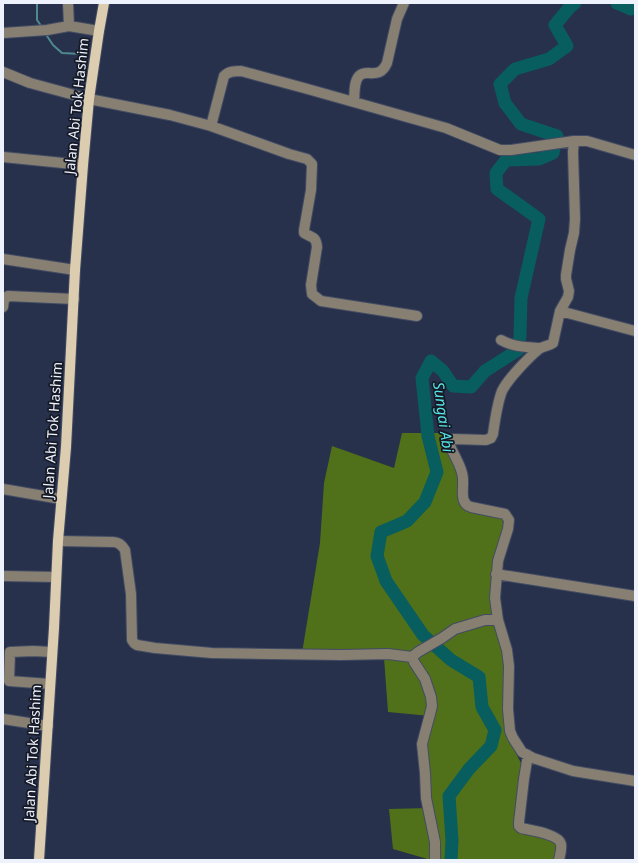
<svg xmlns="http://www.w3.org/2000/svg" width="638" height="863" viewBox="0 0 638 863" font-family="'Noto Sans',sans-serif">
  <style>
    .forest { fill: #507119 }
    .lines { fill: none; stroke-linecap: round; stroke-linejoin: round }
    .stream { stroke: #4d8a8e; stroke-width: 2 }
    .river { stroke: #085d5e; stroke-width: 13 }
    .minor-casing { stroke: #434c64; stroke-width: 12 }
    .major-casing { stroke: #434c64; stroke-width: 12 }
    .minor { stroke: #877f72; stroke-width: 10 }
    .major { stroke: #dcccb0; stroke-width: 10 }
    .labels { text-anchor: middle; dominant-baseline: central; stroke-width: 3.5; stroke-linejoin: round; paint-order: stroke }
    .street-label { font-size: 14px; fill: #eef2fd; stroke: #151a26 }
    .water-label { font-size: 15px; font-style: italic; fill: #56e3e5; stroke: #151a26 }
  </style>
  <rect width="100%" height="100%" fill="#27314b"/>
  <path class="forest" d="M402,433H443L448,450L460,477L461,505L503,514L507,527L492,570L494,613L510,670L507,736L521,763L513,826L558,842L554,860H431L393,849L389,809L429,808L422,740L430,716L388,712L384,658L301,659L320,543L324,483L332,446L394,468Z"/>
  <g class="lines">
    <path class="stream" d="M37,3V20L42,27
      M45,33L53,45L62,53L82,54"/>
    <path class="river" d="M617,3L631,9L635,7
      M451,860L452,840L449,796L469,769L491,746L495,730L482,707L479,677L451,660L423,635L386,581L377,556L381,532L407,521L425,502L437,472L428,436L422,378L431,361L443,371L453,386L471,387L485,371L518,350L520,336L521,298L539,219L497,189L496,173L506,160L539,159L553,153L557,136L521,124L505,103L500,84L515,69L549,59L567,46L555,25L569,8L575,3"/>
    <defs>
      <path id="minor" d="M68,3L69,26
        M3,33L47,30L69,26L99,31
        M3,72L30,83L89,99L170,115L211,126L224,76C229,71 235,71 241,71L304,88L446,128L500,150H511L574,141H587L635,155
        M354,102C355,95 353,83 359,76C367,68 379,81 387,63L397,19L404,3
        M211,126L289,154L307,159L312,164L311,190L304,230V233C312,238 316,236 317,247L311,285L312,294L321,301L417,316
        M574,141L573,152L575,219L574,233L570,250L566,275V279L569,291L568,297L560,311L553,343C549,346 543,346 539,349C528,358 508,379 502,391C497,404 495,420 493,434L491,438L486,440L453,439L450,442V446C454,455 460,464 462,473C466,484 457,503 471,507L505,514L509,520L508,529L498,561L495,598L498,620L507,650L509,666L508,709L510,731L513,738L522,752L533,758L573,771L635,781
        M3,157L83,165
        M3,259L75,270
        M3,307L4,300L8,296L74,299
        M560,311L635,331
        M501,340C513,347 527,347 540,348
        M3,489L61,499
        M58,541L113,542C119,542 122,545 125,550L131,594L132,640L134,643L137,645L155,648L212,653L341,655L388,654L412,657L414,662L425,679L431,697L432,706L430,714L422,744L425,773L426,798L435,842V860
        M496,574L635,596
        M3,576L56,577
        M412,657L418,652L442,638L455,629L485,620H498
        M50,684L9,681L10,652L33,651L52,652
        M3,719L48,726
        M528,755L524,779L519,822V826L521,828C530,830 559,834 561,844C562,849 560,855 559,860"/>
      <path id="major" d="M39,860L54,628L58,541L66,447L75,270L83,165L89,99L99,31L104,3"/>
    </defs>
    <use href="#minor" class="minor-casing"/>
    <use href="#major" class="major-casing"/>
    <use href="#minor" class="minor"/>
    <use href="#major" class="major"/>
  </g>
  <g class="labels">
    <g class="street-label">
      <text transform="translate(76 106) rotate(-84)">Jalan Abi Tok Hashim</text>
      <text transform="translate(52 430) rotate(-86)">Jalan Abi Tok Hashim</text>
      <text transform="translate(32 753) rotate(-87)">Jalan Abi Tok Hashim</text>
    </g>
    <g class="water-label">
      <text transform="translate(444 417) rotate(82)">Sungai Abi</text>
    </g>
  </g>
  <rect width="638" height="863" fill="none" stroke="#eef2fd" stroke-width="8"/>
</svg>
